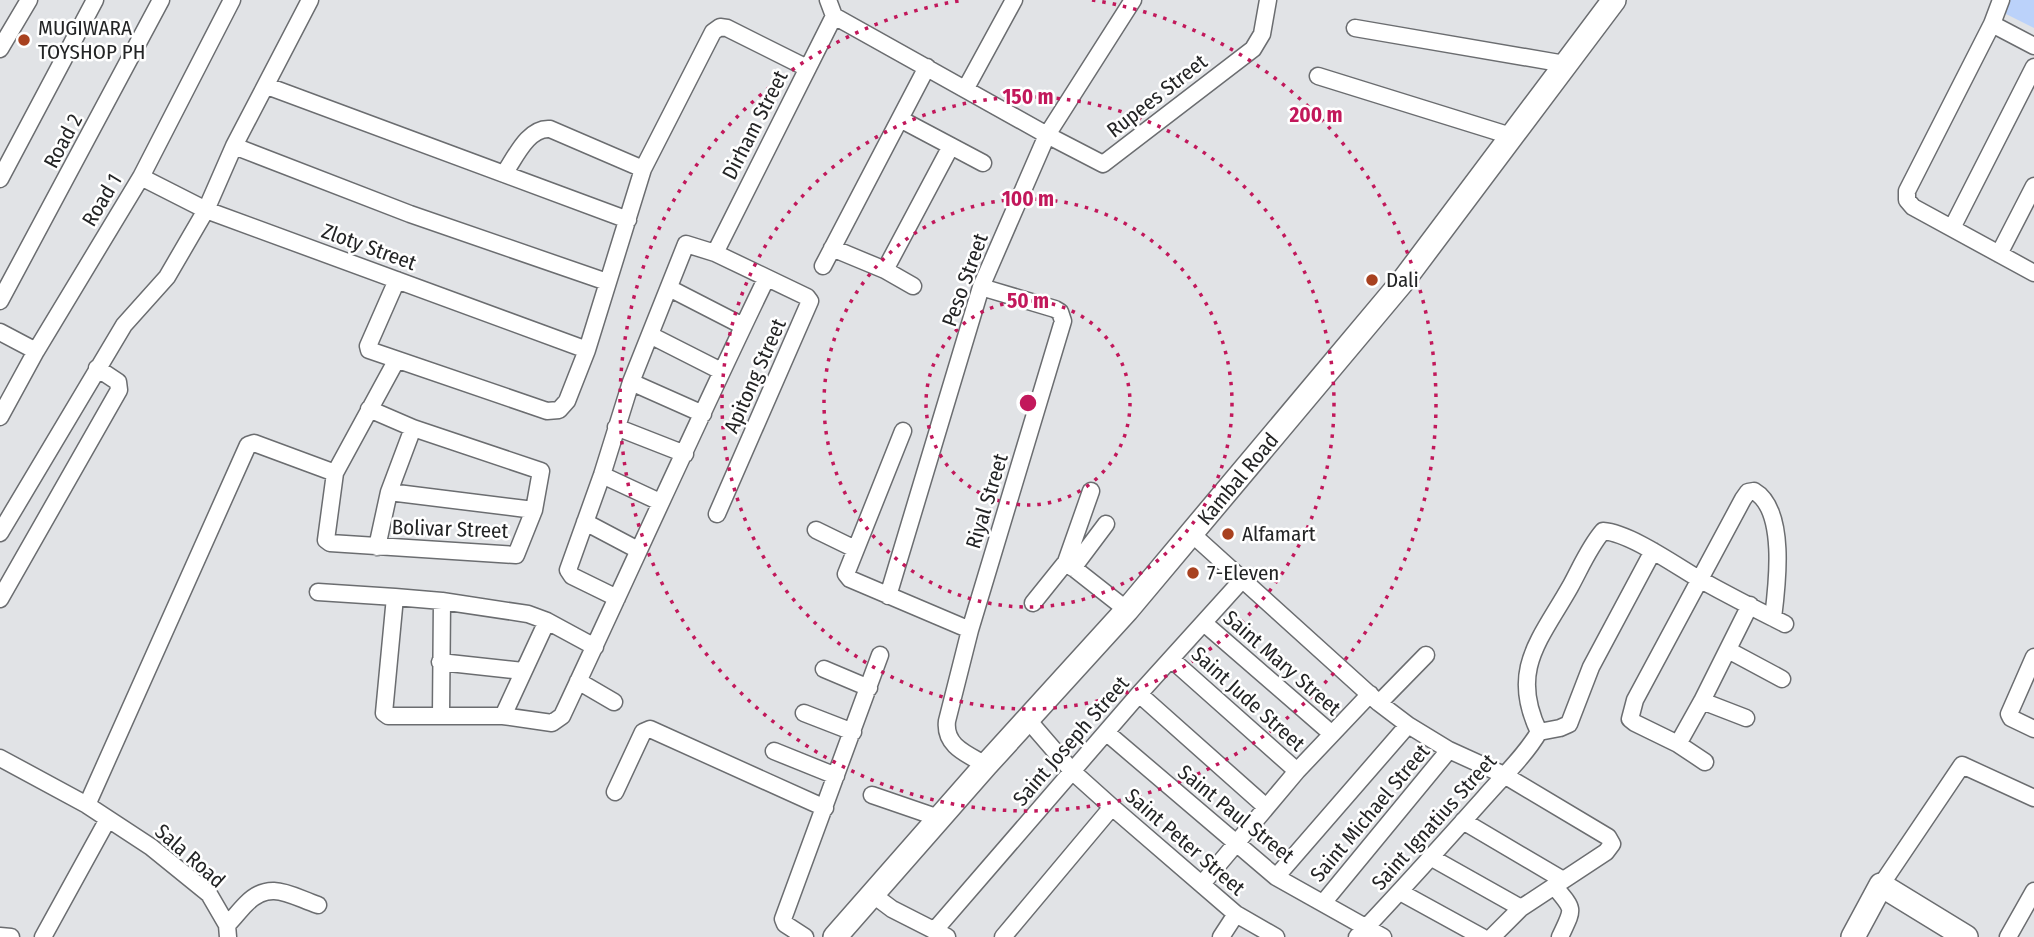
<svg xmlns="http://www.w3.org/2000/svg" width="2034" height="937" viewBox="0 0 2034 937" font-family="'Fira Sans Condensed',sans-serif">
  <style>
    .green { fill: #bbd2fa }
    .lines { fill: none; stroke-linecap: round; stroke-linejoin: round }
    .street-casing { stroke: #6b6d70; stroke-width: 19 }
    .secondary-casing { stroke: #6b6d70; stroke-width: 26 }
    .street { stroke: #fff; stroke-width: 16 }
    .secondary { stroke: #fff; stroke-width: 23 }
    .ring { fill: none; stroke: #c2185b; stroke-width: 3.5; stroke-dasharray: 3.5 7 }
    .poi-dot { fill: #a8411f; stroke: #fff; stroke-width: 2.5 }
    .labels { text-anchor: middle; dominant-baseline: central; stroke-width: 5; stroke-linejoin: round; paint-order: stroke }
    .poi-label { font-size: 21px; fill: #232425; stroke: #fff; text-anchor: start }
    .street-label { font-size: 21px; fill: #232425; stroke: #fff }
    .centre { fill: #c2185b; stroke: #fff; stroke-width: 3.5 }
    .ring-label { font-size: 21px; text-anchor: middle; font-weight: bold; fill: #c2185b; stroke: #fff; stroke-width: 5; stroke-linejoin: round; paint-order: stroke }
  </style>
  <rect width="100%" height="100%" fill="#e1e3e6"/>
  <path class="green" d="M2006,0H2034V28L2002,12Z"/>
  <g class="lines">
    <defs>
      <path id="street" d="M828,0L834,16L1047,135L1103,164L1253,49L1262,34L1268,0
        M2001,0L1992,24L1907,191V200L1913,207L2034,273
        M1992,24L2034,46
        M1355,28L1565,64
        M0,49L29,0
        M1318,76L1511,136
        M267,86L628,220
        M966,88L1014,0
        M900,119L983,163
        M234,146L410,214L607,282
        M504,174C515,158 528,127 550,129L643,169
        M141,177L206,210L587,350
        M0,179L95,0
        M1952,228L2034,67
        M832,248L885,270L913,286
        M715,253L834,16
        M1999,254L2034,186
        M823,266L927,67
        M885,270L951,146
        M397,280L368,346L369,350L547,411L559,410L567,401L587,350L643,169L713,32L720,27L727,28L807,68
        M981,287L1055,309L1060,312L1063,321L970,630L947,721C944,746 967,754 986,765
        M669,288L743,326
        M0,301L161,0
        M0,332L36,351
        M650,335L721,371
        M631,382L703,414
        M369,409L413,428L541,471L534,510L516,555L330,543L326,540L335,473L396,361
        M0,417L36,351L141,177L232,0
        M616,427L685,454
        M903,431L846,574L850,579L970,630
        M602,475L660,502
        M389,492L534,510
        M585,522L638,550
        M816,530L855,549
        M0,533L124,325L167,277L206,210L234,146L310,0
        M1192,534L1379,703L1408,725L1449,750L1504,775L1608,837L1612,844L1606,852L1521,908L1492,937
        M377,547L389,492L413,428
        M1066,562L1091,491
        M1073,568L1106,524
        M318,592L395,597
        M888,596L981,287L1047,135L1133,0
        M617,598L572,576L568,570L602,475L631,382L686,244L715,253L807,297L810,301L717,514
        M0,599L119,390L118,382L97,368
        M1033,603L1066,562L1127,610
        M1204,623L1332,734
        M595,647L547,621L528,614L442,601L395,597L384,713L388,716H503L552,723L562,716C630,571 696,424 766,279
        M1728,650L1782,679
        M2034,657L2009,714L2011,718L2034,729
        M1171,659L1297,771
        M440,662L523,671
        M824,669L869,688
        M578,681L614,702
        M1139,694L1266,807
        M1702,701L1746,718
        M1379,703L1426,655
        M804,713L853,732
        M441,715L442,601
        M503,716L547,621
        M1028,720L1073,772L1112,807L1236,914L1276,937
        M1539,732C1509,670 1540,640 1570,587C1580,569 1589,547 1603,531C1630,533 1675,565 1699,579C1728,595 1757,610 1785,624
        M1539,732L1560,728L1569,724L1591,667L1653,551
        M1107,733L1276,877L1383,937
        M1678,744L1702,701L1750,605
        M774,751L836,776
        M0,758L87,805
        M1705,762L1678,744L1635,723L1630,719L1635,700L1743,499L1748,492L1754,491C1787,510 1777,586 1773,618
        M615,792L643,732L650,729L825,808
        M872,795L939,818
        M1463,821L1563,880
        M1432,858L1521,908
        M1276,877L1408,725
        M1202,884L1297,771L1370,694
        M1881,885L1962,765L2034,798
        M1554,886C1575,911 1574,907 1560,937
        M1400,892L1482,937
        M872,894L892,909L947,937
        M1323,903L1449,750
        M227,925C234,918 239,911 246,904C270,879 291,896 318,905
        M934,931L1139,694L1242,580
        M0,936L11,937
        M43,937L108,819
        M228,937L227,925L209,894L151,847L87,805L248,445L254,443L335,473
        M805,937L785,924L783,919L880,655
        M1003,937L1112,807
        M1221,937L1236,914
        M1357,937C1400,892 1442,845 1484,798C1503,776 1524,757 1539,732
        M2008,937L2034,891"/>
      <path id="secondary" d="M835,937L986,765L1127,610L1403,281L1614,0
        M1853,937L1881,885L1966,937"/>
    </defs>
    <use href="#street" class="street-casing"/>
    <use href="#secondary" class="secondary-casing"/>
    <use href="#street" class="street"/>
    <use href="#secondary" class="secondary"/>
  </g>
  <g class="ring">
    <circle cx="1028" cy="403" r="102"/>
    <circle cx="1028" cy="403" r="204"/>
    <circle cx="1028" cy="403" r="306"/>
    <path d="M1092 0A408 408 0 1 1 964 0"/>
  </g>
  <g class="poi-dot">
    <circle cx="24" cy="40" r="7"/>
    <circle cx="1372" cy="280" r="7"/>
    <circle cx="1228" cy="534" r="7"/>
    <circle cx="1193" cy="573" r="7"/>
  </g>
  <g class="labels">
    <g class="poi-label">
      <text x="38" y="28">MUGIWARA<tspan x="38" dy="24">TOYSHOP PH</tspan></text>
      <text x="1386" y="280">Dali</text>
      <text x="1242" y="534">Alfamart</text>
      <text x="1207" y="573">7-Eleven</text>
    </g>
    <g class="street-label">
      <text transform="translate(1157 96) rotate(-38)">Rupees Street</text>
      <text transform="translate(755 125) rotate(-63)">Dirham Street</text>
      <text transform="translate(63 141) rotate(-62)">Road 2</text>
      <text transform="translate(102 200) rotate(-59)">Road 1</text>
      <text transform="translate(369 247) rotate(20)">Zloty Street</text>
      <text transform="translate(965 280) rotate(-70)">Peso Street</text>
      <text transform="translate(755 376) rotate(-66)">Apitong Street</text>
      <text transform="translate(1238 479) rotate(-50)">Kambal Road</text>
      <text transform="translate(987 501) rotate(-73)">Riyal Street</text>
      <text transform="translate(450 529) rotate(2)">Bolivar Street</text>
      <text transform="translate(1282 663) rotate(41)">Saint Mary Street</text>
      <text transform="translate(1248 699) rotate(42)">Saint Jude Street</text>
      <text transform="translate(1071 741) rotate(-49)">Saint Joseph Street</text>
      <text transform="translate(1370 813) rotate(-50)">Saint Michael Street</text>
      <text transform="translate(1236 814) rotate(39)">Saint Paul Street</text>
      <text transform="translate(1434 822) rotate(-48)">Saint Ignatius Street</text>
      <text transform="translate(1185 842) rotate(41)">Saint Peter Street</text>
      <text transform="translate(190 856) rotate(41)">Sala Road</text>
    </g>
  </g>
  <circle cx="1028" cy="403" r="10" class="centre"/>
  <g class="ring-label">
    <text x="1028" y="104">150 m</text>
    <text x="1316" y="122">200 m</text>
    <text x="1028" y="206">100 m</text>
    <text x="1028" y="308">50 m</text>
  </g>
</svg>
